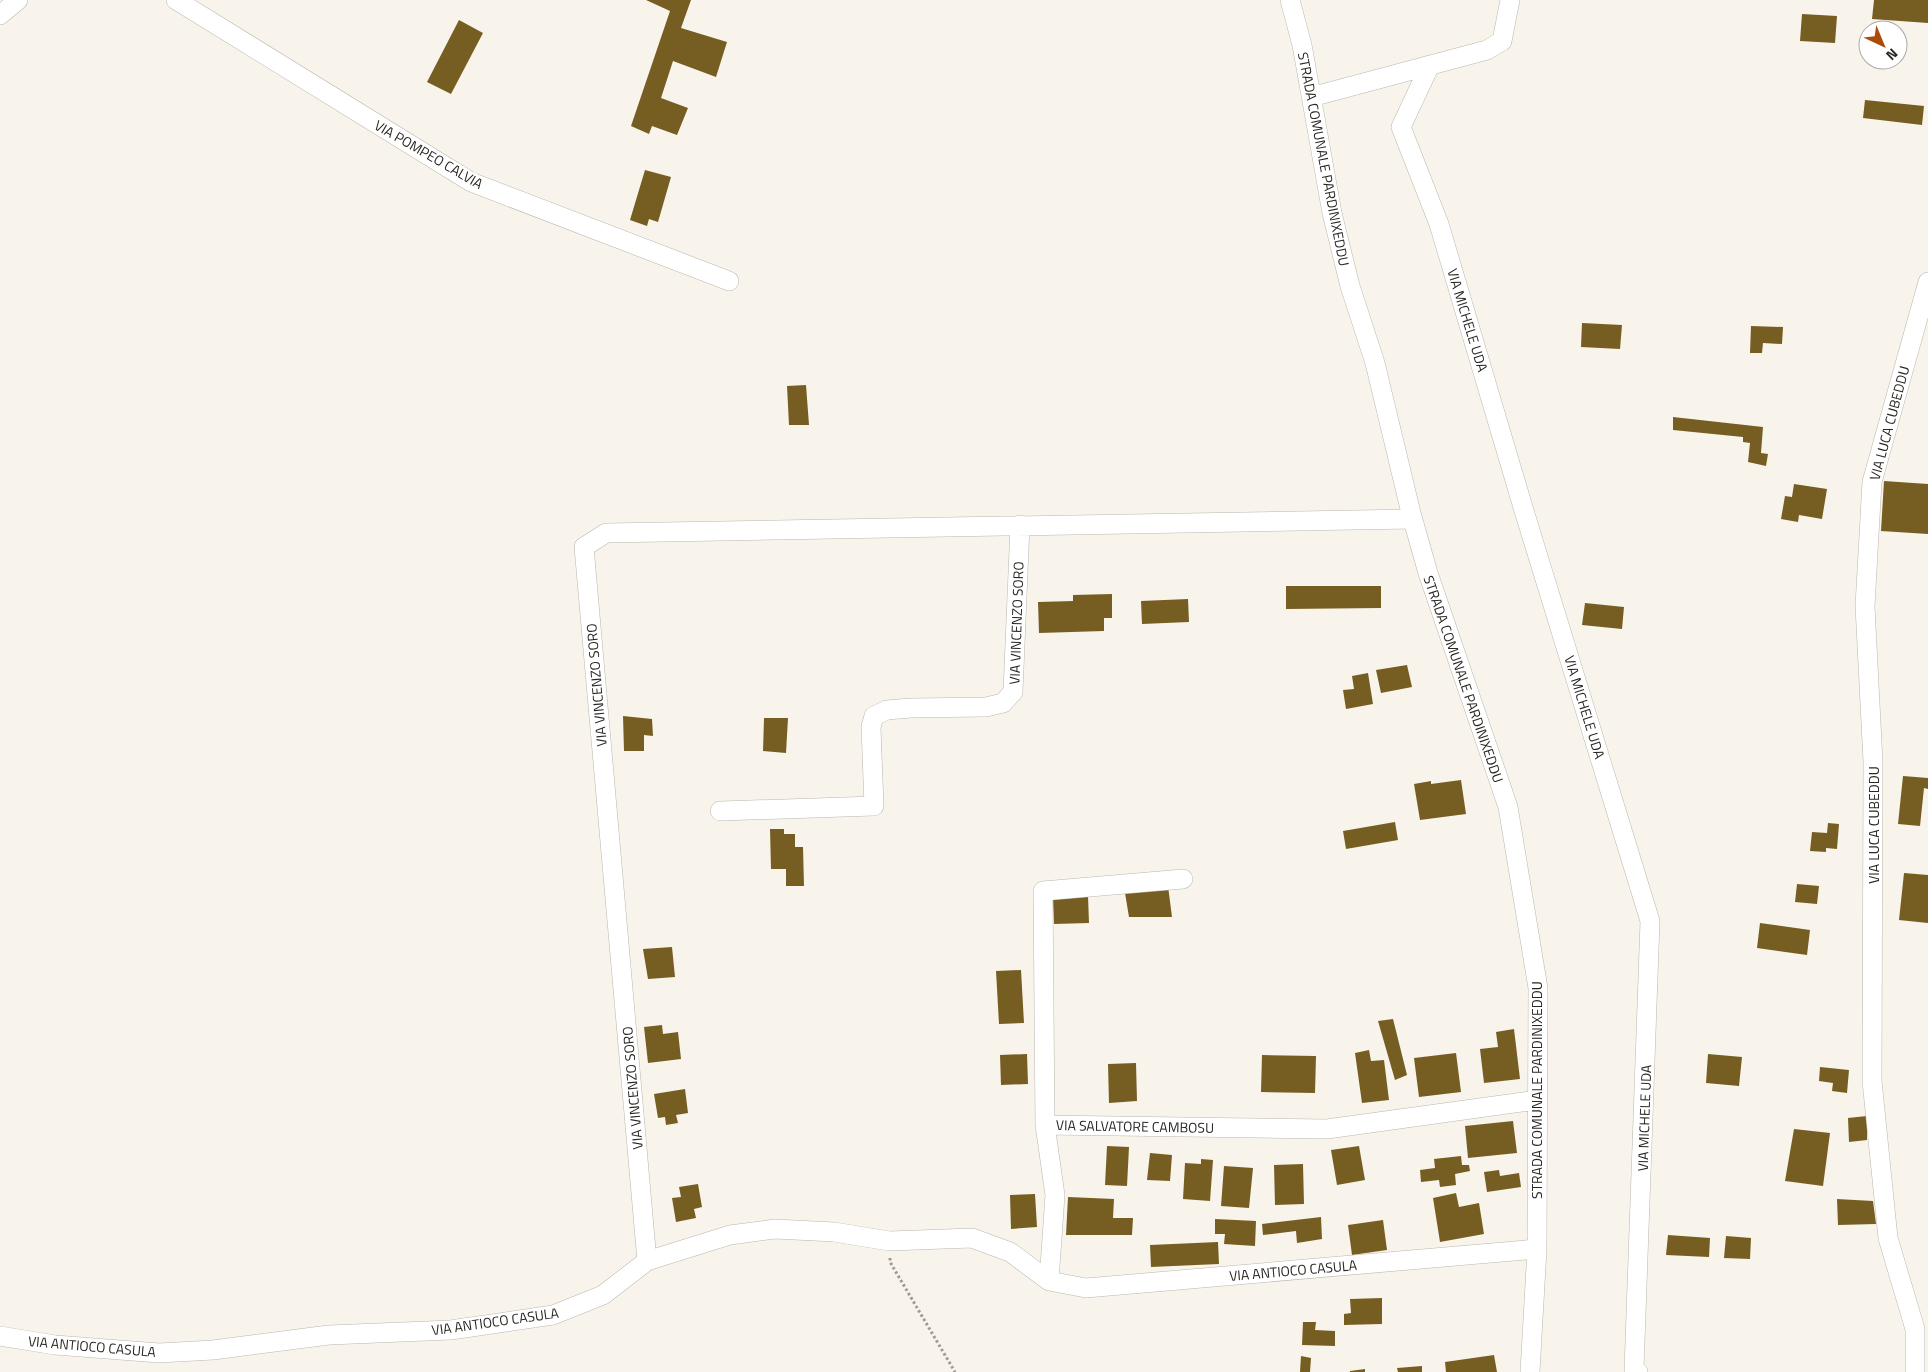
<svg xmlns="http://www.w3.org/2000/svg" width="1928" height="1372" viewBox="0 0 1928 1372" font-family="'Titillium Web',sans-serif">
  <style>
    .building { fill: #765e22 }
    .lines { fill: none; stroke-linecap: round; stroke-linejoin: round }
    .minor-casing { stroke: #bbb7ae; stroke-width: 20 }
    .path { stroke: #9d9b94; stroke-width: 3; stroke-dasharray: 2.5 2.5; stroke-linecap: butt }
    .minor { stroke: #fff; stroke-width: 19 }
    .labels { text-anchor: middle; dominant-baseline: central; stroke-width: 5; stroke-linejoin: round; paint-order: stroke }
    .street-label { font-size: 14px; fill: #282723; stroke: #fff }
  </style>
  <rect width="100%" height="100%" fill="#f8f4eb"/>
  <path class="building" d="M646,0H691L681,28L727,42L716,77L673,61L661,98L688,108L677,135L652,126L649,134L631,126L670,11Z
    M1874,0H1928V23L1872,19Z
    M1802,14L1837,16L1835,43L1800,41Z
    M459,20L483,33L451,94L427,82Z
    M1865,100L1924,106L1922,125L1863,118Z
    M645,170L671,177L658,222L649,219L647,226L630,220Z
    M1582,323L1622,325L1620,349L1581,347Z
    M1751,326L1783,327L1782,344L1763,343L1762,353H1750Z
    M806,385L809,425H789L787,386Z
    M1673,417L1763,427L1761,453L1768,454L1766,466L1748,462L1750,443L1743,442V437L1673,430Z
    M1884,481L1928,484V534L1881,531Z
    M1794,484L1827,489L1822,519L1799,515L1798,522L1781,519L1785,496L1792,497Z
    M1286,586H1381V608L1286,609Z
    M1112,594V618H1104V631L1039,633L1038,602L1073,601V595Z
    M1188,599L1189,622L1142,624L1141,601Z
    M1585,603L1624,607L1622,629L1582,625Z
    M1407,665L1412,687L1381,693L1376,670Z
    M1368,673L1373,704L1346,709L1343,690L1354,689L1352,676Z
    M623,716L652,719L653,736L644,735V751H624Z
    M764,718H788L786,753L763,751Z
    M1903,776L1928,778V789L1924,788L1920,826L1898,824Z
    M1461,780L1466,814L1420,820L1414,784L1431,781V784Z
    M1395,822L1398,840L1346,849L1343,831Z
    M1828,823L1839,824L1837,849L1826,848V852L1810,851L1812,832L1827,833Z
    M770,829H784V834H795V847H803L804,886H786V869H771Z
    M1904,873L1928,875V923L1899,920Z
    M1797,884L1819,886L1817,904L1795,902Z
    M1168,886L1172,917H1129L1124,887Z
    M1088,896L1089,923L1054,924L1053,897Z
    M1760,923L1810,930L1807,955L1757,948Z
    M672,947L675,977L648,979L643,949Z
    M1021,970L1024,1023L999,1024L996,971Z
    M1393,1019L1407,1075L1395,1080L1378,1021Z
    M662,1025L663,1034L678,1032L681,1059L648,1063L644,1027Z
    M1514,1029L1520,1079L1484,1083L1480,1049L1498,1047L1496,1032Z
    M1369,1050L1371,1061L1384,1060L1389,1100L1362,1103L1355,1053Z
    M1456,1053L1461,1092L1419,1097L1414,1058Z
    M1027,1054L1028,1084L1001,1085L1000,1055Z
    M1708,1054L1742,1057L1739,1086L1706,1083Z
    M1262,1055L1316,1056L1315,1093L1261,1092Z
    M1136,1063L1137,1101L1109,1103L1108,1064Z
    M1820,1067L1849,1070L1847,1093L1832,1091L1833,1083L1819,1081Z
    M685,1089L688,1113L676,1115L678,1123L666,1125L665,1117L658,1118L654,1094Z
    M1867,1116V1140L1849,1142L1848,1118Z
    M1513,1121L1517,1153L1468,1158L1465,1126Z
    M1794,1129L1830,1133L1823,1186L1785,1181Z
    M1107,1146L1129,1147L1127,1186L1105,1185Z
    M1359,1146L1365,1180L1337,1185L1331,1150Z
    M1150,1153L1172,1155L1170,1181L1147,1180Z
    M1461,1156L1462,1165H1469L1470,1171L1455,1174L1456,1185L1440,1187L1439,1180L1421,1182L1420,1170L1435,1168L1434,1159Z
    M1201,1159L1213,1160L1210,1201L1183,1199L1185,1163L1201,1164Z
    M1303,1164L1304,1204L1275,1205L1274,1165Z
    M1224,1166L1253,1168L1249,1208L1221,1206Z
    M1499,1170L1500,1176L1519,1173L1521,1187L1487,1192L1484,1172Z
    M698,1184L702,1207L694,1209L696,1218L676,1222L672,1198L681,1197L679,1187Z
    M1456,1193L1459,1207L1479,1203L1484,1234L1440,1242L1433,1198Z
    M1035,1194L1037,1227L1011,1229L1010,1195Z
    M1068,1197L1114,1199L1113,1218H1133L1132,1235H1066Z
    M1837,1199L1873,1201L1876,1224L1838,1225Z
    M1321,1217L1322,1239L1297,1243L1296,1231L1263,1235L1262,1224Z
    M1215,1219L1256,1221L1255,1246L1224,1244L1225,1234H1215Z
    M1383,1220L1387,1250L1352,1255L1348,1225Z
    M1668,1235L1710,1238L1709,1257L1666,1255Z
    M1726,1236L1751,1238L1750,1259L1724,1258Z
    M1218,1242L1219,1264L1151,1267L1150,1245Z
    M1382,1298V1324L1344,1325V1314L1351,1313L1350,1299Z
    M1303,1322H1316L1315,1330L1335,1331V1346L1302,1345Z
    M1494,1355L1497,1372H1446L1445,1362Z
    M1301,1356L1311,1358L1310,1372H1300Z
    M1422,1366V1372H1398L1397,1368Z
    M1365,1369V1372H1350V1371Z"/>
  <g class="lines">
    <defs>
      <path id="minor" d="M176,0L471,182L729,281
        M1290,0L1302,45L1332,213L1350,286L1375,363L1411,513L1428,573L1508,807L1538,988L1537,1249L1530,1372
        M0,15L18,0
        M1430,65L1401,127L1439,224L1525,514L1650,921L1634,1370L1638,1372
        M1311,97L1487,50L1502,41L1510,0
        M720,811L874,806L871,727L874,716L887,710L911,708L986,707L1003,703L1013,692L1020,525
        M1183,879L1043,891L1045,1125L1327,1129L1537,1100
        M1045,1125L1055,1195L1049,1281L1086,1288L1537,1249
        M647,1261L584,547L606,533L1412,519
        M0,1336L55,1345L159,1353L213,1350L329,1335L451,1330L553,1315L603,1295L647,1261L730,1235L775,1229L834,1232L889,1241L972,1238L1010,1252L1049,1281
        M1915,1372V1329L1888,1238L1872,1081L1873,762L1865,606L1872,482L1928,282"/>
    </defs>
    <use href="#minor" class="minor-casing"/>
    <path class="path" d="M890,1258V1262L955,1372"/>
    <use href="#minor" class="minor"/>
  </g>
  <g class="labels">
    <g class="street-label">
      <text transform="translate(429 154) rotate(30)">VIA POMPEO CALVIA</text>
      <text transform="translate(1324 159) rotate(79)">STRADA COMUNALE PARDINIXEDDU</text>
      <text transform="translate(1468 320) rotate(73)">VIA MICHELE UDA</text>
      <text transform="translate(1889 423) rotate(-75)">VIA LUCA CUBEDDU</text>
      <text transform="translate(1016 623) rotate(-88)">VIA VINCENZO SORO</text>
      <text transform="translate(1464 679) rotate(71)">STRADA COMUNALE PARDINIXEDDU</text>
      <text transform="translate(596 685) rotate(-95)">VIA VINCENZO SORO</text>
      <text transform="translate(1585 707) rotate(73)">VIA MICHELE UDA</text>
      <text transform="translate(1873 825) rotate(-90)">VIA LUCA CUBEDDU</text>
      <text transform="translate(632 1088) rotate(-95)">VIA VINCENZO SORO</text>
      <text transform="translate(1536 1090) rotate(-90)">STRADA COMUNALE PARDINIXEDDU</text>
      <text transform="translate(1644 1118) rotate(-88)">VIA MICHELE UDA</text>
      <text transform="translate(1135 1126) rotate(1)">VIA SALVATORE CAMBOSU</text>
      <text transform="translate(1293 1270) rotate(-5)">VIA ANTIOCO CASULA</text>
      <text transform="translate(495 1321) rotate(-8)">VIA ANTIOCO CASULA</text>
      <text transform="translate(92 1346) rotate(5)">VIA ANTIOCO CASULA</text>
    </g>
  </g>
  <g transform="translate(1883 45) rotate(136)"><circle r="24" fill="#ffffff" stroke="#a9a9a7"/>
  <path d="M0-4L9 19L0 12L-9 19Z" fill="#ac4b08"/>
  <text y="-8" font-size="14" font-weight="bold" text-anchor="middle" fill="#282723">N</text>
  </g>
</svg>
